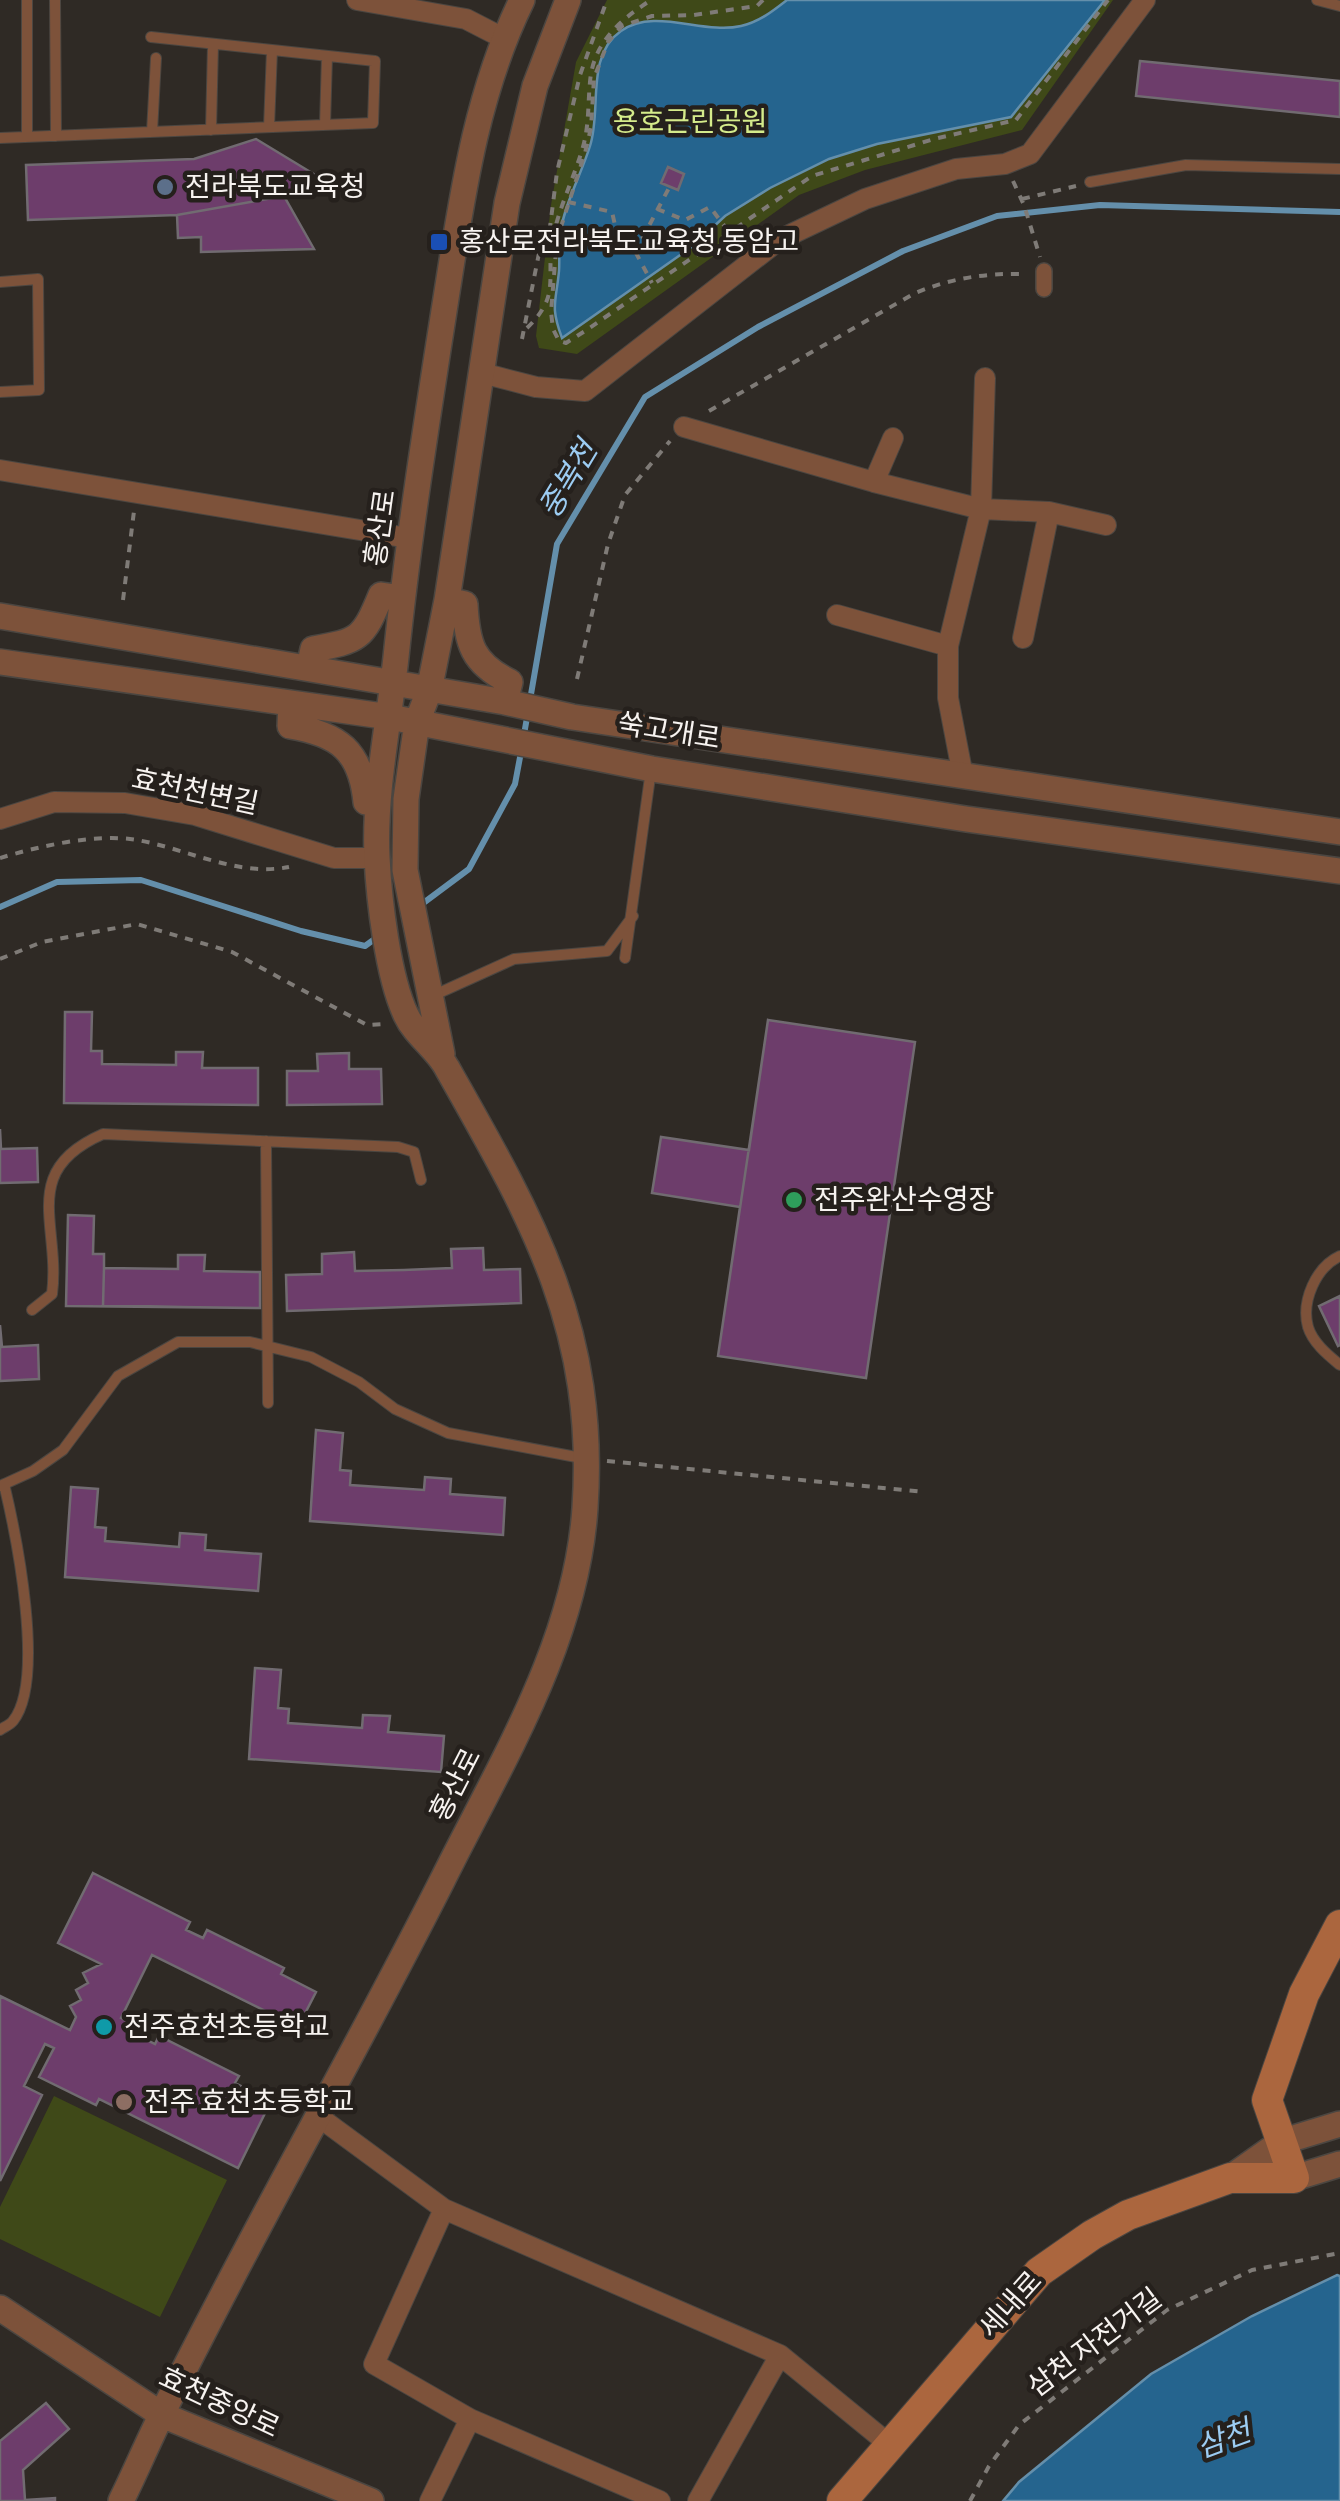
<svg xmlns="http://www.w3.org/2000/svg" width="1340" height="2501" viewBox="0 0 1340 2501" font-family="'Sofia Sans Condensed','Noto Sans KR',sans-serif">
  <style>
    .green { fill: #3f4918 }
    .water { fill: #25648e; stroke: #648fab; stroke-width: 2.5 }
    .lines { fill: none; stroke-linecap: round; stroke-linejoin: round }
    .stream { stroke: #648fab; stroke-width: 6 }
    .building { fill: #6d3d6b; stroke: #716b71; stroke-width: 2.5 }
    .service-casing { stroke: #4b4641; stroke-width: 12 }
    .pedestrian-casing { stroke: #4b4641; stroke-width: 18 }
    .minor-casing { stroke: #4b4641; stroke-width: 22 }
    .tertiary-casing { stroke: #4b4641; stroke-width: 28 }
    .secondary-casing { stroke: #4b4641; stroke-width: 32 }
    .path { stroke: #7f7b77; stroke-width: 4; stroke-dasharray: 8 8; stroke-linecap: butt }
    .service { stroke: #7d523a; stroke-width: 10 }
    .pedestrian { stroke: #7d523a; stroke-width: 15 }
    .minor { stroke: #7d523a; stroke-width: 20 }
    .tertiary { stroke: #7d523a; stroke-width: 25 }
    .secondary { stroke: #ab663e; stroke-width: 30 }
    .service-dot { fill: #5c6f8a; stroke: #25201c; stroke-width: 4 }
    .transit-dot { fill: #1a4fb4; stroke: #25201c; stroke-width: 4 }
    .leisure-dot { fill: #2e9e5b; stroke: #25201c; stroke-width: 4 }
    .culture-dot { fill: #0f9aa8; stroke: #25201c; stroke-width: 4 }
    .education-dot { fill: #8d6e63; stroke: #25201c; stroke-width: 4 }
    .labels { text-anchor: middle; dominant-baseline: central; stroke-width: 9; stroke-linejoin: round; paint-order: stroke }
    .park-label { font-size: 28px; fill: #d5eb8b; stroke: #25201c }
    .poi-label { font-size: 28px; fill: #f7f3f0; stroke: #25201c; text-anchor: start }
    .street-label { font-size: 28px; fill: #f7f3f0; stroke: #25201c }
    .water-label { font-size: 30px; font-style: italic; fill: #9cccf2; stroke: #25201c }
  </style>
  <rect width="100%" height="100%" fill="#2f2a25"/>
  <path class="green" d="M607,0H1113L1022,130L865,170L799,195L577,354L539,348L536,336L551,205L576,62Z
    M54,2096L227,2180L160,2317L0,2239V2207Z"/>
  <path class="water" d="M787,0H1105L1011,117L877,144L829,159L770,188L725,216L693,246L562,338C550,306 556,303 559,271C560,259 558,245 560,233C565,203 581,175 590,146C602,110 585,56 621,31C655,7 703,35 741,26C759,22 773,11 787,0Z
    M1337,2275L1340,2276V2501H1003L1019,2482L1151,2374L1252,2316Z"/>
  <g class="lines">
    <path class="stream" d="M530,700L557,544L645,397L758,327L903,251L997,216L1100,205L1340,212
      M523,740L528,712
      M0,907L57,882L141,880L301,931L365,946L376,938
      M418,907L469,869L515,784L521,752"/>
  </g>
  <path class="building" d="M1140,61L1340,81V117L1136,96Z
    M256,139L322,179L284,196L314,249L201,252V237L178,238L177,215L28,220L26,165L194,159Z
    M256,139L322,179L284,196L177,215L28,220L26,165L194,159Z
    M668,167L684,174L678,190L661,183Z
    M65,1012H92L91,1051H102V1064L176,1065V1052H203L202,1068H258V1105L64,1103Z
    M768,1020L915,1042L866,1378L718,1356L740,1207L652,1193L661,1137L749,1150Z
    M768,1020L915,1042L866,1378L718,1356Z
    M349,1053V1069H381L382,1104L287,1105V1071H318L317,1054Z
    M0,1129L1,1149L37,1148L38,1182L0,1183Z
    M68,1215L94,1216L93,1254H104V1268L178,1269V1255H205L204,1271L260,1272V1308L66,1306Z
    M483,1248L484,1270L520,1269L521,1303L287,1311L286,1275L322,1274V1254L354,1252L355,1271L404,1270L452,1268L451,1249Z
    M178,1255H205L204,1271L260,1272V1308L103,1306L104,1268L178,1269Z
    M1340,1296V1345L1338,1346L1319,1306Z
    M0,1325L2,1347L38,1345L39,1379L0,1381Z
    M316,1430L343,1433L340,1470L351,1471L350,1485L424,1490L425,1477L451,1479L450,1494L505,1498L503,1535L310,1521Z
    M71,1487L98,1489L95,1527L106,1528L105,1541L179,1547L180,1533L206,1535L205,1550L261,1554L258,1591L65,1577Z
    M255,1668L281,1670L278,1708L289,1709L288,1723L362,1728L363,1715L390,1716L388,1732L444,1736L441,1772L249,1759Z
    M93,1873L190,1922L186,1930L203,1938L207,1930L284,1968L281,1974L316,1992L298,2027L152,1955L121,2018L136,2026L133,2033L155,2044L159,2036L239,2076L235,2083L271,2101L238,2168L99,2099L96,2105L39,2077L54,2048L45,2044L24,2086L42,2095L0,2181V1996L70,2030L76,2017L70,2006L81,2000L76,1990L88,1983L83,1973L101,1964L58,1943Z
    M46,2403L69,2429L23,2470L25,2500L55,2498V2501H0V2441Z"/>
  <g class="lines">
    <defs>
      <path id="service" d="M27,0V137
        M55,0L56,136
        M1317,0L1340,6
        M325,125L327,56
        M269,127L272,50
        M211,130L213,44
        M152,132L156,58
        M0,138L373,123L375,61L151,37
        M1090,182L1186,165L1340,169
        M0,282L38,279L39,390L0,392
        M625,958L651,770
        M430,997L514,959L607,951L633,916
        M266,1141L268,1403
        M1340,1256C1316,1267 1301,1301 1308,1327C1313,1343 1328,1355 1340,1365
        M32,1310L52,1294C61,1225 18,1171 103,1134L398,1147L414,1152L421,1180
        M0,1486L33,1471L63,1450L118,1376L178,1342H250L311,1357L359,1382L395,1409L448,1433L587,1459
        M0,1730C4,1727 10,1725 13,1721C46,1680 16,1534 4,1484"/>
      <path id="pedestrian" d="M1044,289V271"/>
      <path id="minor" d="M357,0L466,19L503,38
        M482,373L536,387L585,391L779,240L865,199L956,169L1005,164L1030,154L1145,0
        M684,427L874,482L981,509L1049,512L1106,525
        M0,470L408,538
        M874,482L893,438
        M837,615L948,646
        M1023,638L1049,512
        M963,776L948,698V646L981,509L985,378
        M0,819L54,802L125,803L195,815L334,858H377
        M319,2117L444,2209L780,2355L890,2445
        M444,2209L374,2364L470,2419L660,2501
        M430,2501L470,2419
        M698,2501L780,2355"/>
      <path id="tertiary" d="M447,600L465,604C467,644 472,663 510,682L505,702
        M0,616L505,702L572,717L1340,832
        M0,662L390,717L652,769L966,819L1340,871
        M309,668L313,649C359,641 363,639 381,595L402,598
        M291,703L290,726C339,734 361,751 366,802H378
        M442,1054L405,870L406,799L417,722L429,691L447,600L507,203L535,86L568,0
        M1230,2178L1281,2142L1340,2124
        M1294,2178L1340,2164
        M0,2308L162,2415L371,2501
        M121,2501C135,2473 147,2444 161,2416C250,2235 351,2061 442,1881C501,1762 576,1643 585,1508C597,1329 532,1218 447,1068C437,1049 415,1035 406,1015C388,977 379,900 377,857C374,791 389,723 396,657C408,541 426,426 444,311C461,205 474,98 522,0"/>
      <path id="secondary" d="M842,2501L1039,2272L1092,2235L1128,2215L1230,2178H1294L1267,2100L1304,1994L1340,1925"/>
    </defs>
    <use href="#service" class="service-casing"/>
    <use href="#pedestrian" class="pedestrian-casing"/>
    <use href="#minor" class="minor-casing"/>
    <use href="#tertiary" class="tertiary-casing"/>
    <use href="#secondary" class="secondary-casing"/>
    <path class="path" d="M763,0L757,6L694,15L652,16L622,26L608,42L594,78L591,128L585,153L557,239L551,312L553,329L559,341L566,343L585,331L812,176L934,139L1016,120L1108,0
      M1013,181L1024,205L1040,257
      M1022,199L1076,186
      M568,202L612,212L618,238L642,239L670,186
      M657,209L685,220L710,207L729,232
      M628,238L652,283
      M527,328C562,294 545,279 553,237C560,204 576,174 584,143C589,123 588,102 590,82C593,43 620,20 651,0
      M522,339L540,248L550,227L557,172L580,75L607,0
      M709,411L915,293C952,278 985,273 1025,274
      M123,600L134,511
      M577,679L608,544L625,495L670,441
      M0,858C40,846 96,833 137,840C188,849 237,877 289,867
      M0,959L42,942L137,924L232,952L367,1025L383,1024
      M607,1461L925,1492
      M970,2501L989,2466L1019,2425L1167,2310L1252,2270L1340,2253"/>
    <use href="#service" class="service"/>
    <use href="#pedestrian" class="pedestrian"/>
    <use href="#minor" class="minor"/>
    <use href="#tertiary" class="tertiary"/>
    <use href="#secondary" class="secondary"/>
  </g>
  <circle class="service-dot" cx="165" cy="187" r="10"/>
  <rect class="transit-dot" x="429" y="232" width="20" height="20" rx="5"/>
  <circle class="leisure-dot" cx="794" cy="1200" r="10"/>
  <circle class="culture-dot" cx="104" cy="2027" r="10"/>
  <circle class="education-dot" cx="124" cy="2102" r="10"/>
  <g class="labels">
    <g class="park-label">
      <text x="690" y="122">용호근린공원</text>
    </g>
    <g class="poi-label">
      <text x="185" y="187">전라북도교육청</text>
      <text x="459" y="242">홍산로전라북도교육청,동암고</text>
      <text x="814" y="1200">전주완산수영장</text>
      <text x="124" y="2027">전주효천초등학교</text>
      <text x="144" y="2102">전주 효천초등학교</text>
    </g>
    <g class="street-label">
      <text transform="translate(381 528) rotate(-82)">홍산로</text>
      <text transform="translate(669 732) rotate(9)">쑥고개로</text>
      <text transform="translate(195 792) rotate(12)">효천천변길</text>
      <text transform="translate(456 1785) rotate(-63)">홍산로</text>
      <text transform="translate(1011 2305) rotate(-48)">세내로</text>
      <text transform="translate(1095 2343) rotate(-37)">삼천 자전거길</text>
      <text transform="translate(219 2403) rotate(25)">효천중앙로</text>
    </g>
    <g class="water-label">
      <text transform="translate(569 480) rotate(-59)">중복천</text>
      <text transform="translate(1224 2440) rotate(-20)">삼천</text>
    </g>
  </g>
</svg>
